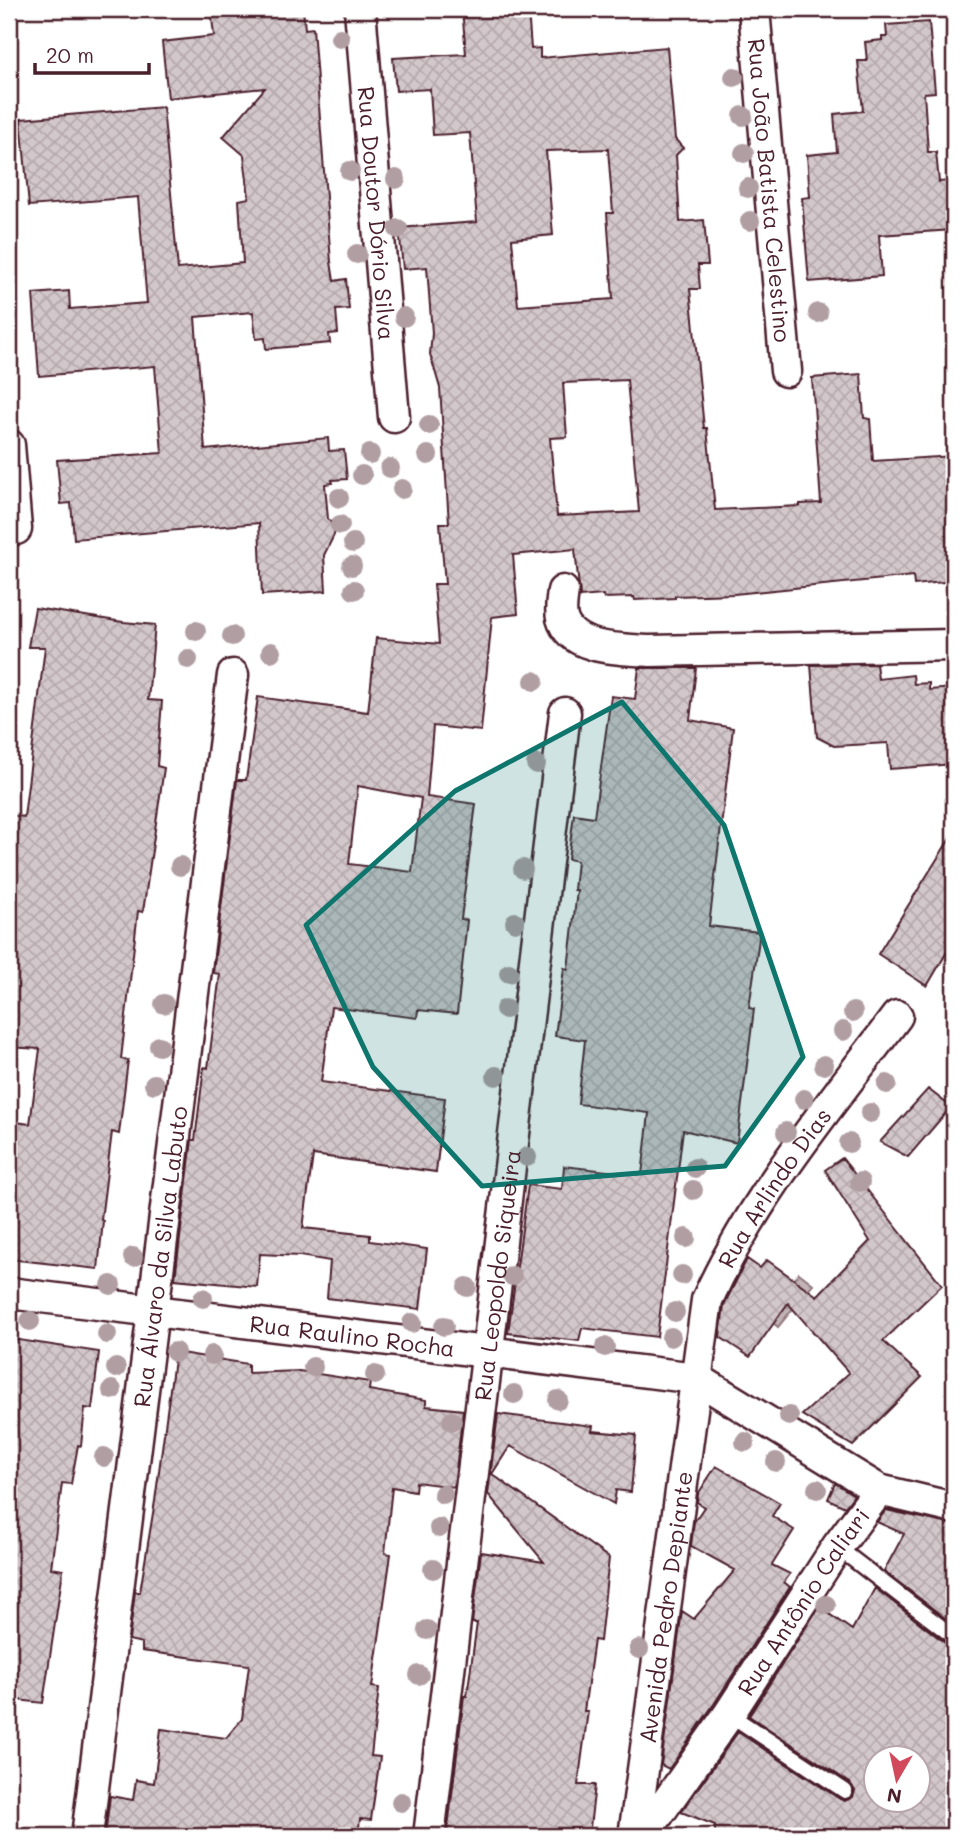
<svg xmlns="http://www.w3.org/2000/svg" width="963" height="1845" viewBox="0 0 963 1845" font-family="Mali,sans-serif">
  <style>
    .water { fill: url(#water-ripples); stroke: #91787e; stroke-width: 2 }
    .building { fill: url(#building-cross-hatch); stroke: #4a1f2b; stroke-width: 2; fill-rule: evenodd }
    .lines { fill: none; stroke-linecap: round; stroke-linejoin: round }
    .service-casing { stroke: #4a1f2b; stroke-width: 19 }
    .minor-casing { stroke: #4a1f2b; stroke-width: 35 }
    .service { stroke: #fff; stroke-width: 14 }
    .minor { stroke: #fff; stroke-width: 30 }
    .tree { fill: #b19ea3 }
    .marked { fill: #0f766e; fill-opacity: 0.2; stroke: #0f766e; stroke-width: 5; stroke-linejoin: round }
    .labels { text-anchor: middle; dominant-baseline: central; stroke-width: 7; stroke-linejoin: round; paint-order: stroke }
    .street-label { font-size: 23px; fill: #4a1f2b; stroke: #fff }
  </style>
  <defs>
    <pattern id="water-ripples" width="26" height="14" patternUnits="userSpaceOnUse" patternTransform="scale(1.75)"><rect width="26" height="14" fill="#c1b3b6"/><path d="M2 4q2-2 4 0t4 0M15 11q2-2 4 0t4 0" fill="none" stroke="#9f9194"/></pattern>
    <pattern id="building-cross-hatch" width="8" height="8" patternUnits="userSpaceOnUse" patternTransform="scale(1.75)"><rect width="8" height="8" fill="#d2c7cb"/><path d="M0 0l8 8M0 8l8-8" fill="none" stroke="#b6aaae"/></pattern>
  </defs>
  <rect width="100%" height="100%" fill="#fff"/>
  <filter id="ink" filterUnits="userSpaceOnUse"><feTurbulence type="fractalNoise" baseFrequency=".0143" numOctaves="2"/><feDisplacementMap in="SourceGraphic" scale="14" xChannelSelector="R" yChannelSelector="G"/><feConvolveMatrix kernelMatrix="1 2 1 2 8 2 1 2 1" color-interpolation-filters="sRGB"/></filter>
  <g filter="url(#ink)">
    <path class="water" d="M799,1273L813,1284L778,1327L765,1316Z"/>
    <path class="building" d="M211,9H303L305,29L313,28L331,262L334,281L346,279L349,309L336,310L338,333L329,334L330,343L266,349L265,338L256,339L253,312L195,317L205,450L328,438L329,451L344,450L347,479L332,480L333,483L325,484L328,519L334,527V535L324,555L326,591L262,595L259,523L74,539L71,503L61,504L57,460L162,453L155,366L39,376L33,294L69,291L70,309L147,303L138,197L29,206L21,119L163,107L178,269L243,263L239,200L249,198L244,155L223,137L265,88L168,98L162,42L214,36Z
      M462,9H528L531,49L540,48V58L667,47L675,139L683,148L676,155L680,222L704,220L708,265H698L700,289H690L704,428H707L715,510L800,506V504L821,503L812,378L861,374L864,418L870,419L873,461L954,456V581L914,585L913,576L734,594L675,596V598L635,600L634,597L604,598L603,595L580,597L575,549L513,555L518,614L492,617L481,731L433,726L427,797L476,804L461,919L467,920L457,1014L418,1010L417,1018L331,1007L321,1082L445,1098L436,1172L313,1155L303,1228L370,1235V1241L427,1249L420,1309L327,1298L330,1261L300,1256L260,1254L257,1287L175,1279L192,1140H195L204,1067L208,1068L220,974L213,973L237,780H246L258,697L368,712L376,638L439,644L434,584H445L440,523H449L440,388L430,354L432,333L427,267L403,269L399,228L477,222L470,133L433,135L430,89L396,91L393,58L466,54ZM608,149L613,213H607L613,299L518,306L512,239L553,235L546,151ZM627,380L639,512L557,516L550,438L567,437L563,383ZM358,786L421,798L412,872L349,864Z
      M929,22L935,92L924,93L928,152H936L939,182L949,181L953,230L879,235L882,276L809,282L802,198L810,197L807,155L837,152L834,114L863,111L858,61H867L865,42L882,40V37H887L886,25Z
      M35,608L123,622L155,625L148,700L162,701L157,766L164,768L143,912L138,911L121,1059L128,1060L119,1134L112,1132L101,1220L103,1221L98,1269L9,1259V1121L30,1124L40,1049L9,1047V815L24,817L45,647H28Z
      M876,664L878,679L913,675L914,684L929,683V690L954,688V764L890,769L888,743L834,746L817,737L811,665Z
      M639,668H696L690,720L733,728L709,926L760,932L749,1008L754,1009L737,1143L683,1130L657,1337L582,1328L579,1341L508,1333L528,1185L562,1189L564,1166L642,1175L649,1113L578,1104L585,1040L555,1036L564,968L568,969L577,890H574L577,861L568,859L574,814L594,817L611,696L635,699Z
      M954,832V940L927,986L878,954Z
      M928,1089L951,1107L908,1157L880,1142Z
      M842,1158L942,1285L883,1341L922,1377L853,1446L802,1415L849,1373L788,1303L750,1357L720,1337L724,1305L747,1259L760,1268L767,1260L817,1296L870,1241L825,1170Z
      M12,1339L99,1352L92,1409L85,1408L81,1446L78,1445L71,1484L62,1483L51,1568L63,1570L43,1703L9,1699V1361Z
      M175,1352L248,1364V1373L299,1371L370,1382L369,1390L426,1400V1406L463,1410L454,1487L416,1482L415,1491L392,1487L385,1553L391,1554L372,1687L379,1688L371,1756L380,1757L371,1820L360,1819L358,1836H105L110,1796L133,1800L136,1780L154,1783L161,1729L226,1738L242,1719L249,1665L142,1651V1643L129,1640L135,1592H140L155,1501Z
      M498,1414L593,1426L592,1431L636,1435L631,1492L616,1490L614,1504L510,1446L492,1474L609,1558L600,1641L594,1640L584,1711H588L578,1785H595L589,1836H447L464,1696H467L477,1623H472L481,1552L544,1562L488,1494Z
      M716,1466L780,1503L772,1516L794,1530L772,1565L790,1574L784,1582L790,1587L714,1704L669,1769L661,1765L682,1611L694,1619L735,1570L691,1546L694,1522L704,1507L697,1502L698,1494Z
      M835,1483L854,1495L845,1507L828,1499Z
      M886,1510L954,1525V1625L884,1571L904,1534L877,1522Z
      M875,1588L948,1645L954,1646V1836H715V1825L681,1812L738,1732L840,1799L845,1801L853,1797L855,1791L850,1783L749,1716L819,1607L852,1630ZM876,1758H918V1800H876Z"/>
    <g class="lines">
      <defs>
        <path id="service" d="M837,1547L954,1637
          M729,1714L845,1791"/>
        <g id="minor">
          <path id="s1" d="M360,9L394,417"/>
          <path id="s2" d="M754,9L786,371"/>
          <path d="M9,445L16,529"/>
          <path d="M563,591C562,599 560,610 562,618C571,651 624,649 650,651L954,645"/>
          <path id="s3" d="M9,1293L696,1378L879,1490L954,1508"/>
          <path id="s4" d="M87,1836L233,675"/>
          <path id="s5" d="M429,1836L565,713"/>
          <path id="s6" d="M634,1836L707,1300C754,1196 829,1107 897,1016"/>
          <path id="s7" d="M643,1836L729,1714L837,1547L879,1490"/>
        </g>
      </defs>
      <use href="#service" class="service-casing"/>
      <use href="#minor" class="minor-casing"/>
      <use href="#service" class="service"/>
      <use href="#minor" class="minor"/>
    </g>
    <g class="tree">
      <circle cx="340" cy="38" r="10"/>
      <circle cx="734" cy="77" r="10"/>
      <circle cx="743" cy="116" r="10"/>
      <circle cx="744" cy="153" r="10"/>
      <circle cx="350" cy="171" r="10"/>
      <circle cx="396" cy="179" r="10"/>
      <circle cx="748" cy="188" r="10"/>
      <circle cx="750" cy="221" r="10"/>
      <circle cx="398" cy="229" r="10"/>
      <circle cx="357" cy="254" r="10"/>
      <circle cx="818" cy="313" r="10"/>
      <circle cx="404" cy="317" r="10"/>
      <circle cx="429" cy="425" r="10"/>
      <circle cx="370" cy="454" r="10"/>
      <circle cx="428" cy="455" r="10"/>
      <circle cx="390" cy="468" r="10"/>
      <circle cx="362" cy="475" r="10"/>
      <circle cx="402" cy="489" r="10"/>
      <circle cx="339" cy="498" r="10"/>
      <circle cx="340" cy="525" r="10"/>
      <circle cx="353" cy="543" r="10"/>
      <circle cx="352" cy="566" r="10"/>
      <circle cx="354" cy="590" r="10"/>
      <circle cx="196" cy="631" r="10"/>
      <circle cx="232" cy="636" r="10"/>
      <circle cx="271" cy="652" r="10"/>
      <circle cx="188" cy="659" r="10"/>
      <circle cx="534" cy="681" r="10"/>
      <circle cx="536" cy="764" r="10"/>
      <circle cx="180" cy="866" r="10"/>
      <circle cx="523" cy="869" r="10"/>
      <circle cx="515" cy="922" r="10"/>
      <circle cx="509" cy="973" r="10"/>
      <circle cx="164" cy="1004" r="10"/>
      <circle cx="505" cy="1009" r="10"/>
      <circle cx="853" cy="1012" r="10"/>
      <circle cx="843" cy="1031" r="10"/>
      <circle cx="159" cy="1046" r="10"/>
      <circle cx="824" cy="1065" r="10"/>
      <circle cx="496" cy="1076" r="10"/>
      <circle cx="154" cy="1084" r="10"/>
      <circle cx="887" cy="1084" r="10"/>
      <circle cx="804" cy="1099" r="10"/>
      <circle cx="870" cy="1113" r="10"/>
      <circle cx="786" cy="1132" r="10"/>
      <circle cx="849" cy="1143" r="10"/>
      <circle cx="527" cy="1157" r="10"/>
      <circle cx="695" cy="1168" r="10"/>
      <circle cx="860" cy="1182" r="10"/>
      <circle cx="693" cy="1190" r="10"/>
      <circle cx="686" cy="1238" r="10"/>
      <circle cx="133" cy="1257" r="10"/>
      <circle cx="682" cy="1275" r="10"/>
      <circle cx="512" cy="1276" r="10"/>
      <circle cx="111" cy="1285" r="10"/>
      <circle cx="467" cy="1287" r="10"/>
      <circle cx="203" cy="1298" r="10"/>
      <circle cx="675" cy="1312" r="10"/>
      <circle cx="30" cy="1321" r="10"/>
      <circle cx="412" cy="1323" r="10"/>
      <circle cx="444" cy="1326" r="10"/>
      <circle cx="107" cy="1334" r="10"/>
      <circle cx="671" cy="1337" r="10"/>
      <circle cx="605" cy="1347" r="10"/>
      <circle cx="175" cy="1352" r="10"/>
      <circle cx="212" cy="1355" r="10"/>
      <circle cx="313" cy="1367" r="10"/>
      <circle cx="116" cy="1368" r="10"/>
      <circle cx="375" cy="1375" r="10"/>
      <circle cx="112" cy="1390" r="10"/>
      <circle cx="514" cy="1394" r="10"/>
      <circle cx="558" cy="1400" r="10"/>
      <circle cx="789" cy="1416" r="10"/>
      <circle cx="452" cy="1421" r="10"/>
      <circle cx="745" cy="1442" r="10"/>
      <circle cx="104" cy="1457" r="10"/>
      <circle cx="776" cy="1462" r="10"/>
      <circle cx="817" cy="1489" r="10"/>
      <circle cx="443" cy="1494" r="10"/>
      <circle cx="439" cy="1528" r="10"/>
      <circle cx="433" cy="1569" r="10"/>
      <circle cx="826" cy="1605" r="10"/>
      <circle cx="427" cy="1630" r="10"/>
      <circle cx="639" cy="1649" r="10"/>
      <circle cx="419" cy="1675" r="10"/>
      <circle cx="401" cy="1802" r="10"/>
    </g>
  </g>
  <path class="marked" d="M622,702L724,825L803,1057L725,1166L482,1186L373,1067L306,925L455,791Z"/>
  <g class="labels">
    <g class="street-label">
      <text stroke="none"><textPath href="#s2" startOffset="182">Rua João Batista Celestino</textPath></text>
      <text stroke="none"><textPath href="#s1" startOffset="205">Rua Doutor Dório Silva</textPath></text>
      <text stroke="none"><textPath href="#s6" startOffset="672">Rua Arlindo Dias</textPath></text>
      <text stroke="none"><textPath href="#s4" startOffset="584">Rua Álvaro da Silva Labuto</textPath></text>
      <text stroke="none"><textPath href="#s5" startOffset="565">Rua Leopoldo Siqueira</textPath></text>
      <text stroke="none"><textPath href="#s3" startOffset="346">Rua Raulino Rocha</textPath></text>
      <text stroke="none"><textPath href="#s7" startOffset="284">Rua Antônio Caliari</textPath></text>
      <text stroke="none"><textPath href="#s6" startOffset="231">Avenida Pedro Depiante</textPath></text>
    </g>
  </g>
  <rect width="963" height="1845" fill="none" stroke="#fff" stroke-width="35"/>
  <rect x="18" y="18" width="928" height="1810" fill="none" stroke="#4a1f2b" stroke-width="2.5" filter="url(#ink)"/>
  <g transform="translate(897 1779) rotate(189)"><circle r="33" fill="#ffffff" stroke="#b7a5aa" stroke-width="2"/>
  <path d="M0-5L12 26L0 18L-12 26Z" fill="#d1495b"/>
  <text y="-10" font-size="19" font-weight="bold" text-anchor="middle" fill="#4a1f2b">N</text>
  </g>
  <path d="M35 63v10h114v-10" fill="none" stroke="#4a1f2b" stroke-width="3.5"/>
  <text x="46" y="63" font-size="21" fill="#4a1f2b" stroke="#ffffff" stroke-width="5" paint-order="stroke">20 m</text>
</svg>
